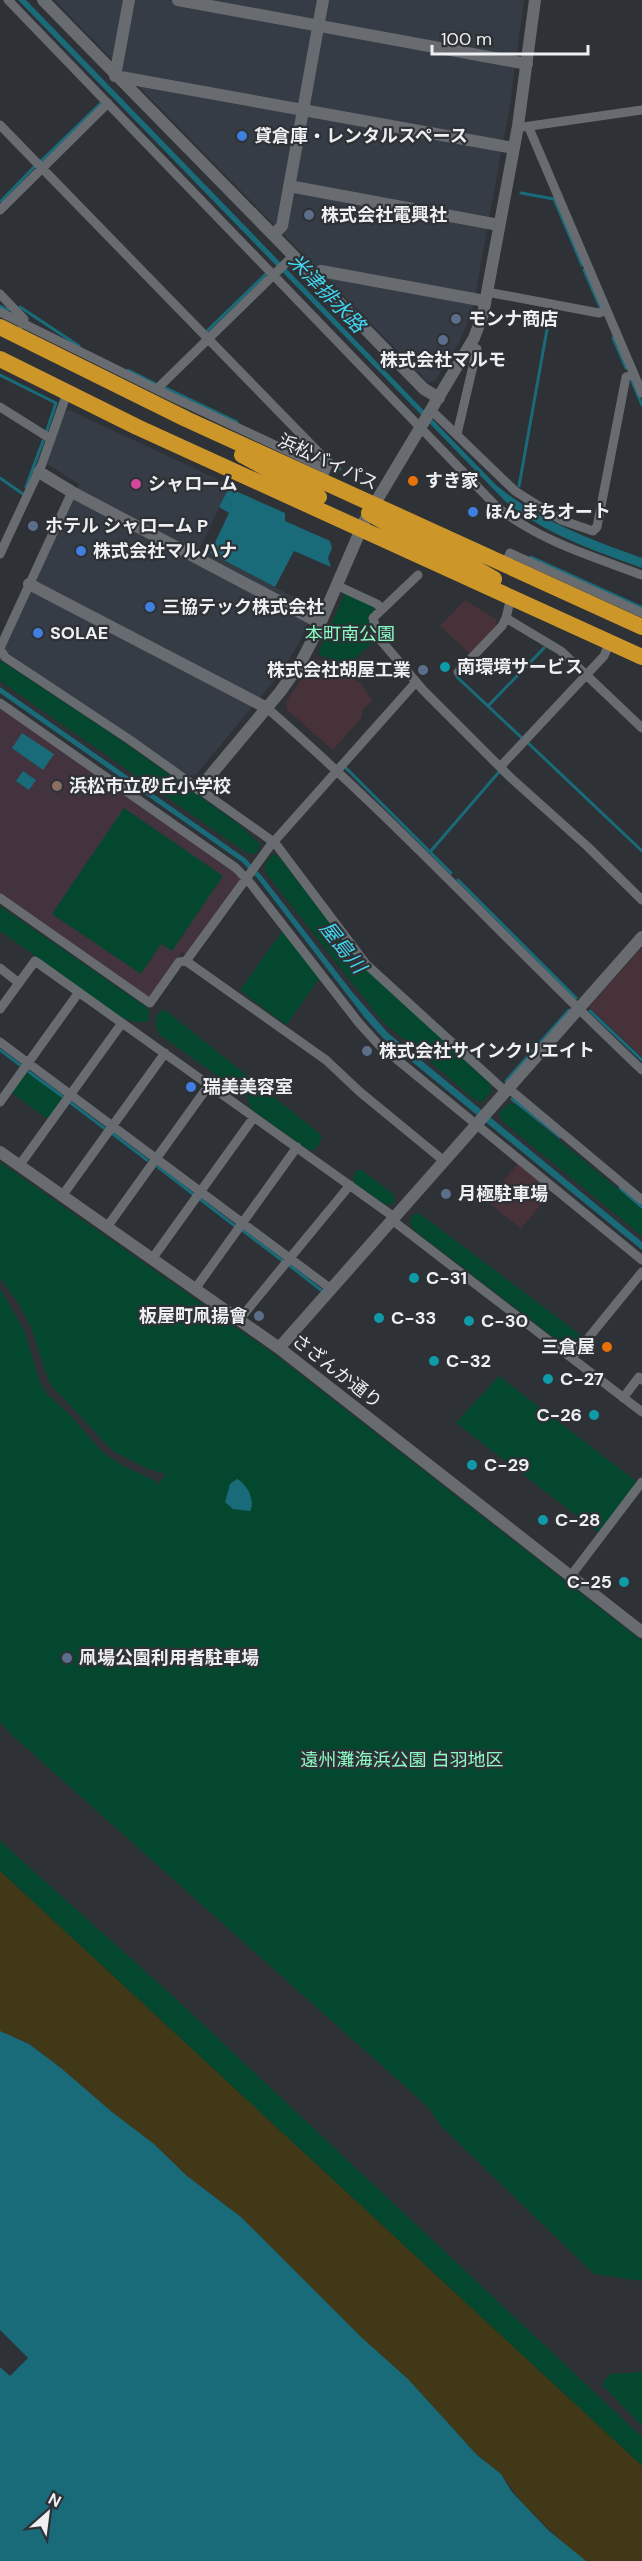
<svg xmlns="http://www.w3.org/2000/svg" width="642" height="2561" viewBox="0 0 642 2561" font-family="'DM Sans','Noto Sans JP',sans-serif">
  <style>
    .built { fill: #353c45 }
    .industrial { fill: #463238 }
    .education { fill: #43333f }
    .green { fill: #04472f }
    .sand { fill: #413818 }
    .water { fill: #196b79 }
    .pier { fill: #2e3135 }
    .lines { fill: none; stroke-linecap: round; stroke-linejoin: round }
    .stream { stroke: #196b79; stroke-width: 3 }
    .minor { stroke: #686c70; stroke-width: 9 }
    .tertiary { stroke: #686c70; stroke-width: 12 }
    .trunk { stroke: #cd9629; stroke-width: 16 }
    .shop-dot { fill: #3f7fe0; stroke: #2e3135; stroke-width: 2 }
    .service-dot { fill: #5c6f8a; stroke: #2e3135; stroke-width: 2 }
    .food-dot { fill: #e8710a; stroke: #2e3135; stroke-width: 2 }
    .hotel-dot { fill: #d1479c; stroke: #2e3135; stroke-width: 2 }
    .culture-dot { fill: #0f9aa8; stroke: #2e3135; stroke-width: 2 }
    .education-dot { fill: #8d6e63; stroke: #2e3135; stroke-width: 2 }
    .labels { text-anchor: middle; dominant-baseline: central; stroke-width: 4.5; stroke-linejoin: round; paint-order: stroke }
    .poi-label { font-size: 18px; font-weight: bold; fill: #edeff1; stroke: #2e3135; text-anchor: start }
    .street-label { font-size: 18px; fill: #edeff1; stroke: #2e3135 }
    .park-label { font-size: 18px; fill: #8cfac5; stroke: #2e3135 }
    .water-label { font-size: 20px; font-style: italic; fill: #40d7f0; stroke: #2e3135 }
  </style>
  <rect width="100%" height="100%" fill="#2e3135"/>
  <path class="built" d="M54,0H524L510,105L472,312L459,343L435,381L428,382Z
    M69,410L230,485L200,548L315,608L299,643L281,672L196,775L188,776L5,651V645L79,484L47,464L64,412Z"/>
  <path class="industrial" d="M465,600L496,619L497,628L471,655L440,626Z
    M315,658L360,682L372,700L362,711V717L333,750L287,710L286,702Z
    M642,947V1057L589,1007Z
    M519,1162L553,1190L521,1229L487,1201Z"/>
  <path class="education" d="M0,707L226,864L242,877L186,955L182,952L149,997L0,893Z"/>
  <path class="green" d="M345,593L373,606L374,612L368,617L376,640C348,663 354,668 318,654Z
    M0,660L115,736L237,823L260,844L259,850L254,854L247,853L0,681Z
    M124,808L223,876L172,951L161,944L141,974L52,914Z
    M273,854L279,857L352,952L377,979L490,1084L492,1091L482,1102L475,1100L382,1021L266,873L265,864Z
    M0,906L146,1007L149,1011V1019L147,1022H134L121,1017L0,931Z
    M283,930L320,978L286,1025L240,990Z
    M165,1010L320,1134L322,1139L316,1148L312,1151L307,1149L251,1109L247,1097L160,1035C154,1027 153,1013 165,1010Z
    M27,1072L62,1098L49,1120L11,1092Z
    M509,1103L517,1105L642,1209V1236L502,1121L499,1113Z
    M0,1162L274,1354L642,1641V2281L594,2274L441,2126L428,2107L13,1736L0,1722V1289L24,1330L40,1383L47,1394L71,1416L103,1453L125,1467L154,1480L157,1485L166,1474L146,1468L113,1451L50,1384L31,1327L19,1304L0,1278Z
    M360,1169L392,1193L395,1198L393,1203L389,1205L384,1204L355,1183L353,1178L355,1172Z
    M419,1213L578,1333L580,1336L579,1342L573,1348L566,1347L414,1230L410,1224V1219L414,1214Z
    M499,1376L637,1482L599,1533L456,1423Z
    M0,1841L174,1997L642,2437V2466L0,1871Z
    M642,2372V2426L603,2386L604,2380L611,2374Z"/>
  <path class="sand" d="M0,1871L642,2466V2561H586L574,2553L524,2505L501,2474L477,2455L408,2379L361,2337L241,2217L187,2176L154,2144L112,2112L61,2068L29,2044L0,2031Z"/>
  <path class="water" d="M18,0H26L496,485C540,521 589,539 642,558V568C593,550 547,535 506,502Z
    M229,488L285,513V521L330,541L332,548L328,558L331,567L294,551L275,587L210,553L229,513L219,507Z
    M0,687L245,858L262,876L353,993L388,1033L642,1242V1250L383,1038L365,1018L258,879L242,862L0,693Z
    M22,733L54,754L43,770L12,748Z
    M23,771L36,780L29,790L16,781Z
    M237,1479C247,1484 256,1501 250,1511L233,1509L225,1502L230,1484Z
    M0,2031L29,2044L61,2068L112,2112L154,2144L187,2176L241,2217L361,2337L408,2379L477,2455L501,2474L512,2492L548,2530L586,2561H0Z"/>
  <path class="pier" d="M0,2330L28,2358L10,2376L0,2367Z"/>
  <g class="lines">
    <path class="stream" d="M41,161L102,102
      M521,193L554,199L582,265
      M1,201L35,166
      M584,270L600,307
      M0,306L8,310
      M20,307L79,346
      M206,332L267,273
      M613,338L626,368
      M128,370L156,384
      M0,375L56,403L46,433
      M631,379L642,405
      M166,388L237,422
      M331,460L340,469
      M0,478L23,494
      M519,486L551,307
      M26,487L43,441
      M531,557L641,607
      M457,677L522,738
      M488,706L544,648
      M527,742L642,851
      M346,768L451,873
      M430,852L499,772
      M458,880L576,998
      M590,1011L642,1060
      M0,1050L20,1065
      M29,1072L62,1096
      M506,1081L569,1010
      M512,1099L560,1137
      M71,1103L104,1128
      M113,1134L147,1160
      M158,1167L193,1194
      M620,1188L642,1207
      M200,1199L235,1226
      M242,1230L283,1261
      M289,1265L321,1290"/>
    <path class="minor" d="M8,0L497,507C540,541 591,556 642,575
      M0,125L329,463L321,481
      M523,127L642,110
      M529,128L642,393
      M0,210L108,103
      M487,292L599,313L606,310
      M0,294L24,319L22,324
      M0,312L170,396L326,469
      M158,390L160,386L293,256
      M0,407L51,439
      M431,410L515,491L561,520L593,531L597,527L626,377L634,374
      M457,434L477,349L470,346
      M0,554L42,464L67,393
      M505,565L510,553L642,613
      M418,575L373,618L378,637L423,690L510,777L588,847L642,900
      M336,585L377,604L382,609
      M511,597L506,618L561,651L642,728
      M0,648L72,492
      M0,649L5,657L130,740L275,843L366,964L505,1091
      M458,672L502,626L506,618
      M0,703L236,868L251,884L359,1023L378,1044L642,1260
      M267,708C398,822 516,951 642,1070
      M500,767L604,656L610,642
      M0,898L150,1003L179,962L186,961L326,1060L360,1092L444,1161
      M186,961L270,846L416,682
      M0,968L19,983
      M0,1009L35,961L394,1217
      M0,1042L331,1289
      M508,1088L642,1200
      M0,1102L79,992
      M19,1166L122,1023
      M62,1196L165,1053
      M392,1220L642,1412
      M107,1227L209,1085
      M152,1259L254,1117
      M195,1289L297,1147
      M239,1320L350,1185
      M572,1358L642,1272
      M623,1398L639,1377L642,1380
      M570,1577L642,1482"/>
    <path class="tertiary" d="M43,0L424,389L439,398
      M129,0L115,76L514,148
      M178,0L527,64
      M289,186L499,225
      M273,235L282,226L323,0
      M314,277L321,271L485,301
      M39,472L72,492L320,623
      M29,584L267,708
      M199,789L280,692L300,664L316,633L365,520L474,338L483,314L518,126L535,0
      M0,1152L279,1348L642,1632
      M279,1348L642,937"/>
    <path class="trunk" d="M0,327L186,419L642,627
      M0,359L137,427L642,657
      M242,455L319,497
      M369,513L388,524L442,549L494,579"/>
  </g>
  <g class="shop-dot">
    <circle cx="242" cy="136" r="6"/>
    <circle cx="473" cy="512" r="6"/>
    <circle cx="81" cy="551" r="6"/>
    <circle cx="150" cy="607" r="6"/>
    <circle cx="38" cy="633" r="6"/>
    <circle cx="191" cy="1087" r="6"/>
  </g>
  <g class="service-dot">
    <circle cx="309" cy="215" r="6"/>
    <circle cx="456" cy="319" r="6"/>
    <circle cx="443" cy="340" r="6"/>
    <circle cx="33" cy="526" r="6"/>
    <circle cx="423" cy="670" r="6"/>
    <circle cx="367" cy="1051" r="6"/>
    <circle cx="446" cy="1194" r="6"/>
    <circle cx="259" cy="1316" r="6"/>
    <circle cx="67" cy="1658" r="6"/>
  </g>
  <g class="food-dot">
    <circle cx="413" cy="481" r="6"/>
    <circle cx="607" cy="1347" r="6"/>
  </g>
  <circle class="hotel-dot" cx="136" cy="484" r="6"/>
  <g class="culture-dot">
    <circle cx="445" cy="667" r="6"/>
    <circle cx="414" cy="1278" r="6"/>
    <circle cx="379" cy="1318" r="6"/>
    <circle cx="469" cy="1321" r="6"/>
    <circle cx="434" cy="1361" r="6"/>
    <circle cx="548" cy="1379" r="6"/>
    <circle cx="594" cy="1415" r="6"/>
    <circle cx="472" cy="1465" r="6"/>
    <circle cx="543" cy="1520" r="6"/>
    <circle cx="624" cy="1582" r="6"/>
  </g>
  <circle class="education-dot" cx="57" cy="786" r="6"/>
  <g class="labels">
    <g class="poi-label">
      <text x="254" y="136">貸倉庫・レンタルスペース</text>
      <text x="321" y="215">株式会社電興社</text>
      <text x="468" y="319">モンナ商店</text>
      <text x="443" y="360" text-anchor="middle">株式会社マルモ</text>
      <text x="425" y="481">すき家</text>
      <text x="148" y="484">シャローム</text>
      <text x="485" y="512">ほんまちオート</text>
      <text x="45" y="526">ホテル シャローム P</text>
      <text x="93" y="551">株式会社マルハナ</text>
      <text x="162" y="607">三協テック株式会社</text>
      <text x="50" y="633">SOLAE</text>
      <text x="457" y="667">南環境サービス</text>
      <text x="411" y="670" text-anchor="end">株式会社胡屋工業</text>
      <text x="69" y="786">浜松市立砂丘小学校</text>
      <text x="379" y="1051">株式会社サインクリエイト</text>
      <text x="203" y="1087">瑞美美容室</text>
      <text x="458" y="1194">月極駐車場</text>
      <text x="426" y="1278">C-31</text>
      <text x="247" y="1316" text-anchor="end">板屋町凧揚會</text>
      <text x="391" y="1318">C-33</text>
      <text x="481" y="1321">C-30</text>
      <text x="595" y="1347" text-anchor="end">三倉屋</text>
      <text x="446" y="1361">C-32</text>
      <text x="560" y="1379">C-27</text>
      <text x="582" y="1415" text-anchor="end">C-26</text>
      <text x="484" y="1465">C-29</text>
      <text x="555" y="1520">C-28</text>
      <text x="612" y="1582" text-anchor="end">C-25</text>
      <text x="79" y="1658">凧場公園利用者駐車場</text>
    </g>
    <g class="street-label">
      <text transform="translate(328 462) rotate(25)">浜松バイパス</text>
      <text transform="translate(337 1371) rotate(38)">さざんか通り</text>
    </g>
    <g class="park-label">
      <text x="350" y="634">本町南公園</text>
      <text x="402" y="1760">遠州灘海浜公園 白羽地区</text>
    </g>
    <g class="water-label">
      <text transform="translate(327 293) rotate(46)">米津排水路</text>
      <text transform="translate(343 947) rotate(51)">屋島川</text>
    </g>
  </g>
  <g transform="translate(48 2513) rotate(28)" stroke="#2e3135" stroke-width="4.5" paint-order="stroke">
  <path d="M0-4.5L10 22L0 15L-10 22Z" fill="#edeff1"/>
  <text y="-9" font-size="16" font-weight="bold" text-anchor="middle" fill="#edeff1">N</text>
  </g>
  <path d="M432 45v9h156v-9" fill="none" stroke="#edeff1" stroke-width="3"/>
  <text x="441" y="45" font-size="18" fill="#edeff1" stroke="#2e3135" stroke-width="4.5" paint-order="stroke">100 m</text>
</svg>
